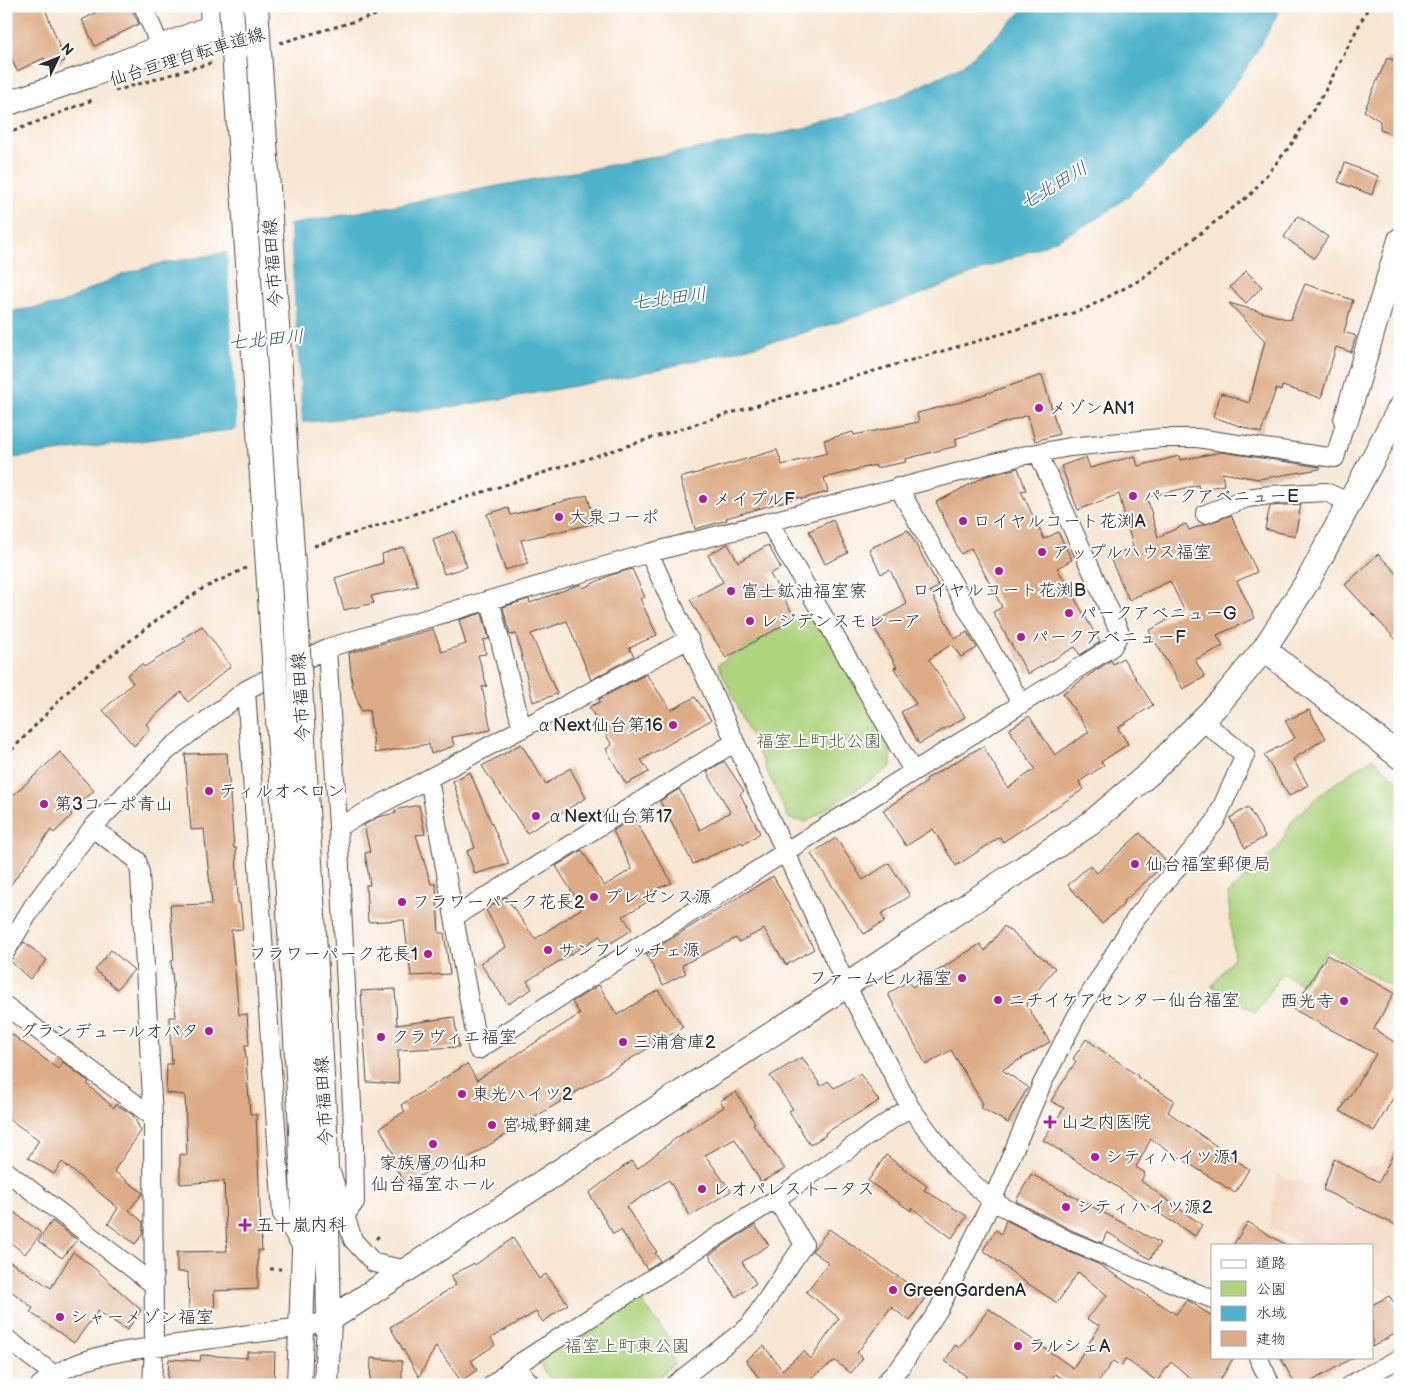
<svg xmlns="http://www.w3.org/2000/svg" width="1406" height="1391" viewBox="0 0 1406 1391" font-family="'Balsamiq Sans','Klee One',sans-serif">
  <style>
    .built { fill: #f3d4bf }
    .green { fill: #aed47e; stroke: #6c8054 }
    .water { fill: #4db3cb; stroke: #3c6f7b }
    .pier { fill: #f7e6d2 }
    .building { fill: #ddac86 }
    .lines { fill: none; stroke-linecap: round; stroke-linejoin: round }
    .street-casing { stroke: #4a4744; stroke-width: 20 }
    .secondary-casing { stroke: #4a4744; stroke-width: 26 }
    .path { stroke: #4a4744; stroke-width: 3; stroke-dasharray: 4 4; stroke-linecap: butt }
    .street { stroke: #fff; stroke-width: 18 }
    .secondary { stroke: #fff; stroke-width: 24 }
    .secondary-bridge-casing { stroke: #4a4744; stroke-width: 26; stroke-linecap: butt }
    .secondary-bridge { stroke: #fff; stroke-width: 24 }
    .poi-dot { fill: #b5179e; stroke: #fff; stroke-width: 2 }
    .labels { text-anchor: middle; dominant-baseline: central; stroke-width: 4; stroke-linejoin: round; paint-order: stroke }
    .street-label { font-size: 18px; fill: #2b2b2b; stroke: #fff }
    .poi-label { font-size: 18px; fill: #2b2b2b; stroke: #fff; text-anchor: start }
    .park-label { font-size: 18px; fill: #525e44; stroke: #fff }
    .water-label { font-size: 19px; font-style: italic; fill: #39616b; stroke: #fff }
  </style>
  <rect width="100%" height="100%" fill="#fff"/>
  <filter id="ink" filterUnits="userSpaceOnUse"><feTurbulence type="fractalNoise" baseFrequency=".02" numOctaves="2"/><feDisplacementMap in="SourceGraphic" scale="10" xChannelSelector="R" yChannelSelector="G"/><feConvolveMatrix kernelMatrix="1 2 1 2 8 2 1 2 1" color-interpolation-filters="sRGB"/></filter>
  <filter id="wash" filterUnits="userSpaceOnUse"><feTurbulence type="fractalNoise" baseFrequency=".0096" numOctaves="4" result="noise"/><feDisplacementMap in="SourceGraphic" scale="20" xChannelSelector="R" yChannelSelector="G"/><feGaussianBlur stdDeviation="1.12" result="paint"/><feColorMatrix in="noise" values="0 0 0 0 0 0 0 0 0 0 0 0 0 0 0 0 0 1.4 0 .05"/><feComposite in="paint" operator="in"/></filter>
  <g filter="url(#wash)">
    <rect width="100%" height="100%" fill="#f7e6d2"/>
    <path class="built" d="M1400,1122V1300L1372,1284V1245H1302L1269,1226L1277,1175L1316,1187L1331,1157L1361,1168L1383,1165Z"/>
    <path class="green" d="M811,610L891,748V767L806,822L789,819L718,664Z
      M1372,758L1400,782V992L1328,950L1302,985L1282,973L1256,1013L1212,986L1234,957L1228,894L1278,848L1294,818L1327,789Z
      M641,1300L670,1340L674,1364L650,1385H556L542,1369L541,1356L625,1301Z"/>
    <path class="water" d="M1028,6H1281C1246,82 1182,156 1115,206C1072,238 1018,255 969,275C808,342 634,378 463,405C402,414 341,418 280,425C188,434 97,446 6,459V312L60,304L118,276L158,264L278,244L289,225L814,127L898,97L963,65Z"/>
    <path class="pier" d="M289,222L302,425L237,432L227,249L277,241Z"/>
    <g id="blocks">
      <path class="building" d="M6,6H44L65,61L48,68L44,58L17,71L6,46Z
        M92,6H130L139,24L95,46L82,20L95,13Z
        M1387,58L1400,62V137L1380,130V121L1364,111Z
        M1345,163L1378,176L1372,195L1338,182Z
        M1298,216L1328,237L1314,258L1284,237Z
        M1246,271L1262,287L1246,303L1230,287Z
        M1305,284L1353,300L1344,332L1356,336L1351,352L1336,347L1321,398L1282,386L1281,391L1276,389L1261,433L1213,417L1221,393L1249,403L1265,341L1229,303L1290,320Z
        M1042,375L1059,434L1035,441L1028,415L955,439L957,446L905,459L906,462L876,468L875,465L824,478L828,492L801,499L800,497L726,518L727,520L695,529L680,478L777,450L782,465L827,453L824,440L853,432L854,435L919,422L917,413L961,402Z
        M1222,452L1301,464L1320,467V469L1259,479L1222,473L1224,485L1199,490L1198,485L1147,497L1158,537L1186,524L1189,530L1231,515L1257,572L1237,581L1255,618L1217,635L1223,646L1195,660L1205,677L1183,689L1149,631L1184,610L1170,581L1129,600L1110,558L1133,547L1119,494L1078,510L1061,466L1086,457L1090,468L1135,456L1138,466L1179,456L1180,460Z
        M1018,468L1026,490L1021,491L1044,539L1058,532L1072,560L1057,568L1100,642L1080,655L1075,647L1028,674L993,612L1002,607L971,548L961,554L936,502L986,476Z
        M587,495L596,523L521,540L528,563L505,570L487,514L508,508L511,515Z
        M1301,504L1295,536L1265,529L1270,506Z
        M833,520L848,553L825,564L809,531Z
        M908,530L939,587L930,591L955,639L967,632L977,648L961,657L952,644L929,659L965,717L919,744L901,712L916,704L894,668L897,667L872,624L907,604L890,570L881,574L869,549Z
        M454,531L467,567L444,574L433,539Z
        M728,544L738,562L768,545L781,568L770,574L795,618L726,658L690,600L723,582L708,555Z
        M403,547L418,586L371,596L374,603L344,610L335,578L383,563L382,554Z
        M1378,554L1400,577V644L1345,585Z
        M632,569L645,597L640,599L657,635L629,648L634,656L591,680L567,621L531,634L557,694L533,702L516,634L510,635L503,607L529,599L530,603L581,584L583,588L611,575Z
        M482,613L489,639L483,640L486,654L478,655L487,686L482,687L491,730L452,737L454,746L431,754L429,744L375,753L369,710L361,711L352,685L349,653L433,629L442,652L466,644L459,620Z
        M202,626L231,666L188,702L181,692L146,724L150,729L134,746L103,710L133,683L127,675L142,664L144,667L186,641L183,638Z
        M1123,658L1153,705L1118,728L1128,744L1101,762L1104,765L1079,782L1084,789L1003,842L1000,837L956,866L933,829L906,846L883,810L927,782L926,779L983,746L1008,788L1035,769L1009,729L1029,716L1055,755L1089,732L1063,693L1111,660L1113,664Z
        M646,674L671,710L695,697L711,720L641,760L649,772L626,784L606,749L612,745L589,707L600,702L599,699Z
        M1309,710L1326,738L1293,759L1308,785L1289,796L1264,755L1295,738L1285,721Z
        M521,744L546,784L570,768L586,798L527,833L482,766Z
        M60,752L94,791L70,812L72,815L54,833L51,830L6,891V802Z
        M227,753L234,848H236L238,903H240L243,929L231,930L239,1015L247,1014L249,1045H245L250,1114H256L262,1251L258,1250V1289L214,1291L215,1311L189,1310L188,1272H177V1252L227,1251L224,1181L180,1184V1154L187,1155L185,1095L166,1093L167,1064H172L169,1017H176L171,961L174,960L170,905L212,904L204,829L191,830L185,754Z
        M724,761L744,791L740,794L760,833L743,845L742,842L693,864L660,801L679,789L700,830L730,812L707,772Z
        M470,772L509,864L475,874L467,851L475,848L453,781Z
        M419,805L425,834L416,835L431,884H436L439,933H444L450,974L411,976L404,920L368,922L366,885H370L365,853L370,852L364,825L378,817L396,813L395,810Z
        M1248,807L1265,837L1245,848L1230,818Z
        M634,818L672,883L646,893L651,900L623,916L632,930L606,946L600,936L527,981L532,989L508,1004L480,963L506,947L486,910L506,897L535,939L582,908L556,866L582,850L604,886L632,869L613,831Z
        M1140,833L1167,862L1122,903L1124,904L1102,924L1068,885L1090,865L1097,873Z
        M836,838L863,880L889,863L910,896L881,914L885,921L864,934L811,854Z
        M773,876L814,949L786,965L764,929L739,942L736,938L682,965L686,973L663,985L646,954Z
        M1004,926L1055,968L1026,1005L1050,1042L1002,1070L1028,1087L1008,1123L981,1108L983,1104L951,1050L926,1065L888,994L908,981L912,987L980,944L985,951Z
        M24,942L47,960L30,979L10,961Z
        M111,950L134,970L117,989L95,970Z
        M1327,955L1394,993L1374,1029L1400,1046V1086L1374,1131L1340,1111L1376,1054L1293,1009Z
        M599,985L617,1015L658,990L683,1027L453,1167L448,1160L406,1184L390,1160L395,1157L380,1128L405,1111L401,1105L467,1064L477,1080L580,1014L572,1002Z
        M395,989L397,1025L454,1017L459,1047L398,1050L399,1084L367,1082L361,991Z
        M6,1030L58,1069L63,1062L89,1082L87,1084L114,1108L116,1104L133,1115L141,1131L114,1171L143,1193L129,1210L143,1222V1234L135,1244L108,1224L118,1208L62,1162L54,1174L28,1158L39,1140L6,1117Z
        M1086,1039L1138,1076L1137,1077L1174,1100L1168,1112L1249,1169L1235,1193L1151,1139L1136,1167L1145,1173L1141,1181L1202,1225L1195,1236L1043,1140L1064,1108L1051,1101L1076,1061L1073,1059Z
        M802,1057L821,1086L828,1081L834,1088L860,1074L879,1101L825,1133L826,1135L810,1145L789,1111L793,1109L770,1076Z
        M736,1092L755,1123L753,1124L785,1169L761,1182L735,1139L705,1155L731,1191L690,1216L669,1180L626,1207L657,1252L655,1253L660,1261L647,1269L621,1230L613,1234L589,1193L631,1161L637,1169L676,1138L724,1107L720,1101Z
        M1400,1141V1227L1323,1190L1334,1159L1379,1182Z
        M886,1155L927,1186L924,1190L967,1216L952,1238L912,1208L911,1211L868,1181Z
        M1031,1174L1160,1243L1150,1259L1107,1232L1102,1243L1071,1230L1016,1201Z
        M6,1206L41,1233L25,1254L6,1239Z
        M1006,1220L1062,1249L1098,1264L1176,1314L1187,1300L1212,1316V1357H1234L1217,1385H1199L1171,1362L1157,1381L1125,1359L1121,1366L1113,1361L1096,1385H1075L1055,1374L1047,1385H965L966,1376L945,1361L955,1345L959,1348L989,1309L1073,1368L1100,1326L1087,1319L1107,1295L1078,1272L1057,1303L1021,1279L983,1250L996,1230L1001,1234Z
        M52,1221L77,1240L62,1258L38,1241Z
        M1248,1222L1286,1245H1233Z
        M755,1225L769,1245L742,1262L756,1283L736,1297L709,1255Z
        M829,1229L926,1296L910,1321L891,1307L857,1353L863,1358L851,1373L835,1361L801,1385H764L746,1360L764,1346L782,1370L804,1351L811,1359L839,1318L806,1292L829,1263L812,1251Z
        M513,1238L539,1279L546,1274L568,1304L543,1322L536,1312L491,1338L495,1345L471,1361L477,1370L461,1381L436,1346L419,1377L390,1327L456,1285L451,1276L474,1263L475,1265Z
        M73,1252L93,1267L141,1310L127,1330L98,1311L74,1343L30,1312L33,1308L6,1287V1259L51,1288Z
        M1389,1296L1400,1311V1331L1372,1347V1305Z
        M247,1352H275L274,1385H167L169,1359L200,1361L201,1355L247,1358Z
        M1280,1357H1354L1305,1385H1296Z
        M371,1358L402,1361V1385H370Z"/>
    </g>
  </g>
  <g filter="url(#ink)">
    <use href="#blocks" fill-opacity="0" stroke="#4a4744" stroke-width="1"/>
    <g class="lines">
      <defs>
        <path id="street" d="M143,6L161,48
          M209,6L210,28
          M898,487L1021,703
          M1205,514L1247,498L1270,495L1326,492L1350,503
          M769,522L913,771
          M649,553L846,985L910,1107L955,1167L992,1201L1067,1240L1212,1299
          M490,600L522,729
          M327,648L338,827L354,1145L355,1202L344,1217
          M246,690L282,1214L304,1250
          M429,779L478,1050L785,852L1112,647L1120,633L1038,453
          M338,827L689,639
          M92,828L137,860L140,873L153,1117L154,1347L152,1385
          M454,917L735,742
          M6,951L33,906L92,828L168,750L246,690L327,648L649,553L1021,456L1070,447L1161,438H1197L1335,458L1346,420
          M6,1006L153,1117
          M6,1171L154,1285
          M332,1175L353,1240L374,1263L408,1270
          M6,1338L53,1374
          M1258,1357L1271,1385
          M515,1366L532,1385
          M40,1385C81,1352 134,1350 185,1343C224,1337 263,1332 303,1327L329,1320
          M492,1385L515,1366L776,1199L910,1107
          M674,1385L749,1326L804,1244L776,1199
          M883,1385L902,1365L939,1309L992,1201L1042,1084L1076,1017L1136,918L1215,822L1245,755L1202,721
          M1350,1385L1400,1358"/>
        <path id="secondary" d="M6,104L91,75L250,12
          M1346,420L1400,240
          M1264,649L1400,757
          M325,1129L329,1320L326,1385
          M329,1320L817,1005L1091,823L1150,773L1221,701L1264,649L1309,579L1400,408
          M299,1385L304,1250L301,1130"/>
      </defs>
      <use href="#street" class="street-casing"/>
      <use href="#secondary" class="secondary-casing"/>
      <path class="path" d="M280,43L407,6
        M115,91L214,62
        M6,134L95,99
        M314,546L724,415L1083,310L1140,280L1251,194L1291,145L1325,91L1369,6
        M6,756L76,683L154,622L202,589L246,568
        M376,1239L381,1234
        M270,1269H281"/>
      <use href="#street" class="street"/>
      <use href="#secondary" class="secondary"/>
      <defs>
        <path id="secondary-bridge" d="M231,6L281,765L301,1130
          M256,6L295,597L325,1129"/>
      </defs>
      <use href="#secondary-bridge" class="secondary-bridge-casing"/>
      <use href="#secondary-bridge" class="secondary-bridge"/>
    </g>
  </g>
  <g class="poi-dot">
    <circle cx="1039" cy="408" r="5"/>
    <circle cx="1133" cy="496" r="5"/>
    <circle cx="703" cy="499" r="5"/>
    <circle cx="559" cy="517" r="5"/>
    <circle cx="963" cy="521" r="5"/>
    <circle cx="1042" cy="552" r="5"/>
    <circle cx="999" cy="571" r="5"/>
    <circle cx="731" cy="591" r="5"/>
    <circle cx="1069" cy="613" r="5"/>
    <circle cx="750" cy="621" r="5"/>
    <circle cx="1021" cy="637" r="5"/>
    <circle cx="673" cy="725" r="5"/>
    <circle cx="209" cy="791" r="5"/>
    <circle cx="44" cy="804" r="5"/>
    <circle cx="536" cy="816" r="5"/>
    <circle cx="1135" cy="864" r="5"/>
    <circle cx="594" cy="897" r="5"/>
    <circle cx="402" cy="902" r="5"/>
    <circle cx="548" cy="950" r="5"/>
    <circle cx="428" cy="954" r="5"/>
    <circle cx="962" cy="978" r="5"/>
    <circle cx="998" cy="1000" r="5"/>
    <circle cx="1344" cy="1001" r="5"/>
    <circle cx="209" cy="1031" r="5"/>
    <circle cx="381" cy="1037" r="5"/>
    <circle cx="623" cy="1042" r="5"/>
    <circle cx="462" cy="1094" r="5"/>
    <path d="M1047.5 1114.5h5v5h5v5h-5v5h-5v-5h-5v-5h5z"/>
    <circle cx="492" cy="1125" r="5"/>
    <circle cx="433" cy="1144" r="5"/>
    <circle cx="1095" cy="1157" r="5"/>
    <circle cx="702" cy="1189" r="5"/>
    <circle cx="1066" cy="1207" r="5"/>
    <path d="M242.5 1217.5h5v5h5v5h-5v5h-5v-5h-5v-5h5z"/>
    <circle cx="893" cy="1290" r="5"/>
    <circle cx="60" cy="1317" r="5"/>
    <circle cx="1018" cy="1346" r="5"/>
  </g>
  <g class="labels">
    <g class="street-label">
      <text transform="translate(187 57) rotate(-17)">仙台亘理自転車道線</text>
      <text transform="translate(273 263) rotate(-94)">今市福田線</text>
      <text transform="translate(301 697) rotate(-93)">今市福田線</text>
      <text transform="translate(324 1101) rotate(-93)">今市福田線</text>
    </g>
    <g class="poi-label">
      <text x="1049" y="408">メゾンAN1</text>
      <text x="1143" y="496">パークアベニューE</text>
      <text x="713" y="499">メイプルF</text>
      <text x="569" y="517">大泉コーポ</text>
      <text x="973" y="521">ロイヤルコート花渕A</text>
      <text x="1052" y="552">アップルハウス福室</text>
      <text x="999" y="590" text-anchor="middle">ロイヤルコート花渕B</text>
      <text x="741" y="591">富士鉱油福室寮</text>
      <text x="1079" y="613">パークアベニューG</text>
      <text x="760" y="621">レジデンスモレーア</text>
      <text x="1031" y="637">パークアベニューF</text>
      <text x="663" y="725" text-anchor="end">αNext仙台第16</text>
      <text x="219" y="791">ティルオベロン</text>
      <text x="54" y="804">第3コーポ青山</text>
      <text x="546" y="816">αNext仙台第17</text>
      <text x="1145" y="864">仙台福室郵便局</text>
      <text x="604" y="897">プレゼンス源</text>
      <text x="412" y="902">フラワーパーク花長2</text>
      <text x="558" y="950">サンフレッチェ源</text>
      <text x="418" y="954" text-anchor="end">フラワーパーク花長1</text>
      <text x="952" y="978" text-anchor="end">ファームヒル福室</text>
      <text x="1008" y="1000">ニチイケアセンター仙台福室</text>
      <text x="1334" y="1001" text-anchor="end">西光寺</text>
      <text x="199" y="1031" text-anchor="end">グランデュールオバタ</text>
      <text x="391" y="1037">クラヴィエ福室</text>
      <text x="633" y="1042">三浦倉庫2</text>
      <text x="472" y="1094">東光ハイツ2</text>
      <text x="1061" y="1122">山之内医院</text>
      <text x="502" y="1125">宮城野鋼建</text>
      <text x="1105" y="1157">シティハイツ源1</text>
      <text x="433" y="1163" text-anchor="middle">家族層の仙和<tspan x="433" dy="21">仙台福室ホール</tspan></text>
      <text x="712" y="1189">レオパレストータス</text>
      <text x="1076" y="1207">シティハイツ源2</text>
      <text x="256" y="1225">五十嵐内科</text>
      <text x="903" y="1290">GreenGardenA</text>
      <text x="70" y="1317">シャーメゾン福室</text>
      <text x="1028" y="1346">ラルシェA</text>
    </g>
    <g class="park-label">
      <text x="819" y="741">福室上町北公園</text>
      <text x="627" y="1346">福室上町東公園</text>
    </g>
    <g class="water-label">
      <text transform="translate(1054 186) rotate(-31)">七北田川</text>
      <text transform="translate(669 299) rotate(-7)">七北田川</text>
      <text transform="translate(266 340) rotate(-5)">七北田川</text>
    </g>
  </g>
  <rect width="1406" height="1391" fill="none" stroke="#fff" stroke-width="25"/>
  <rect x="1211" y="1244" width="162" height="115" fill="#ffffff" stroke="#aaaaaa"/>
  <rect x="1221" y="1260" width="25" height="8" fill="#ffffff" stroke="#aaaaaa"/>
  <text x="1256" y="1268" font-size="15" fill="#2b2b2b">道路</text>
  <rect x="1221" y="1281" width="25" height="15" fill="#aed47e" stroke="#aaaaaa"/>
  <text x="1256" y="1294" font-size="15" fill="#2b2b2b">公園</text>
  <rect x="1221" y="1306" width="25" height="15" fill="#4db3cb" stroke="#aaaaaa"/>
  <text x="1256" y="1318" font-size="15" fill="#2b2b2b">水域</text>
  <rect x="1221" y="1331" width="25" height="15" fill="#ddac86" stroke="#aaaaaa"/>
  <text x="1256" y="1344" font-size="15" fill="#2b2b2b">建物</text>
  <g transform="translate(58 58) rotate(47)" stroke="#ffffff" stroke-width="4" paint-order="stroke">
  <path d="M0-4L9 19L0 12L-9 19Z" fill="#2b2b2b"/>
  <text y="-8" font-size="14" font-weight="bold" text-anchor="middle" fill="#2b2b2b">N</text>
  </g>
</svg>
